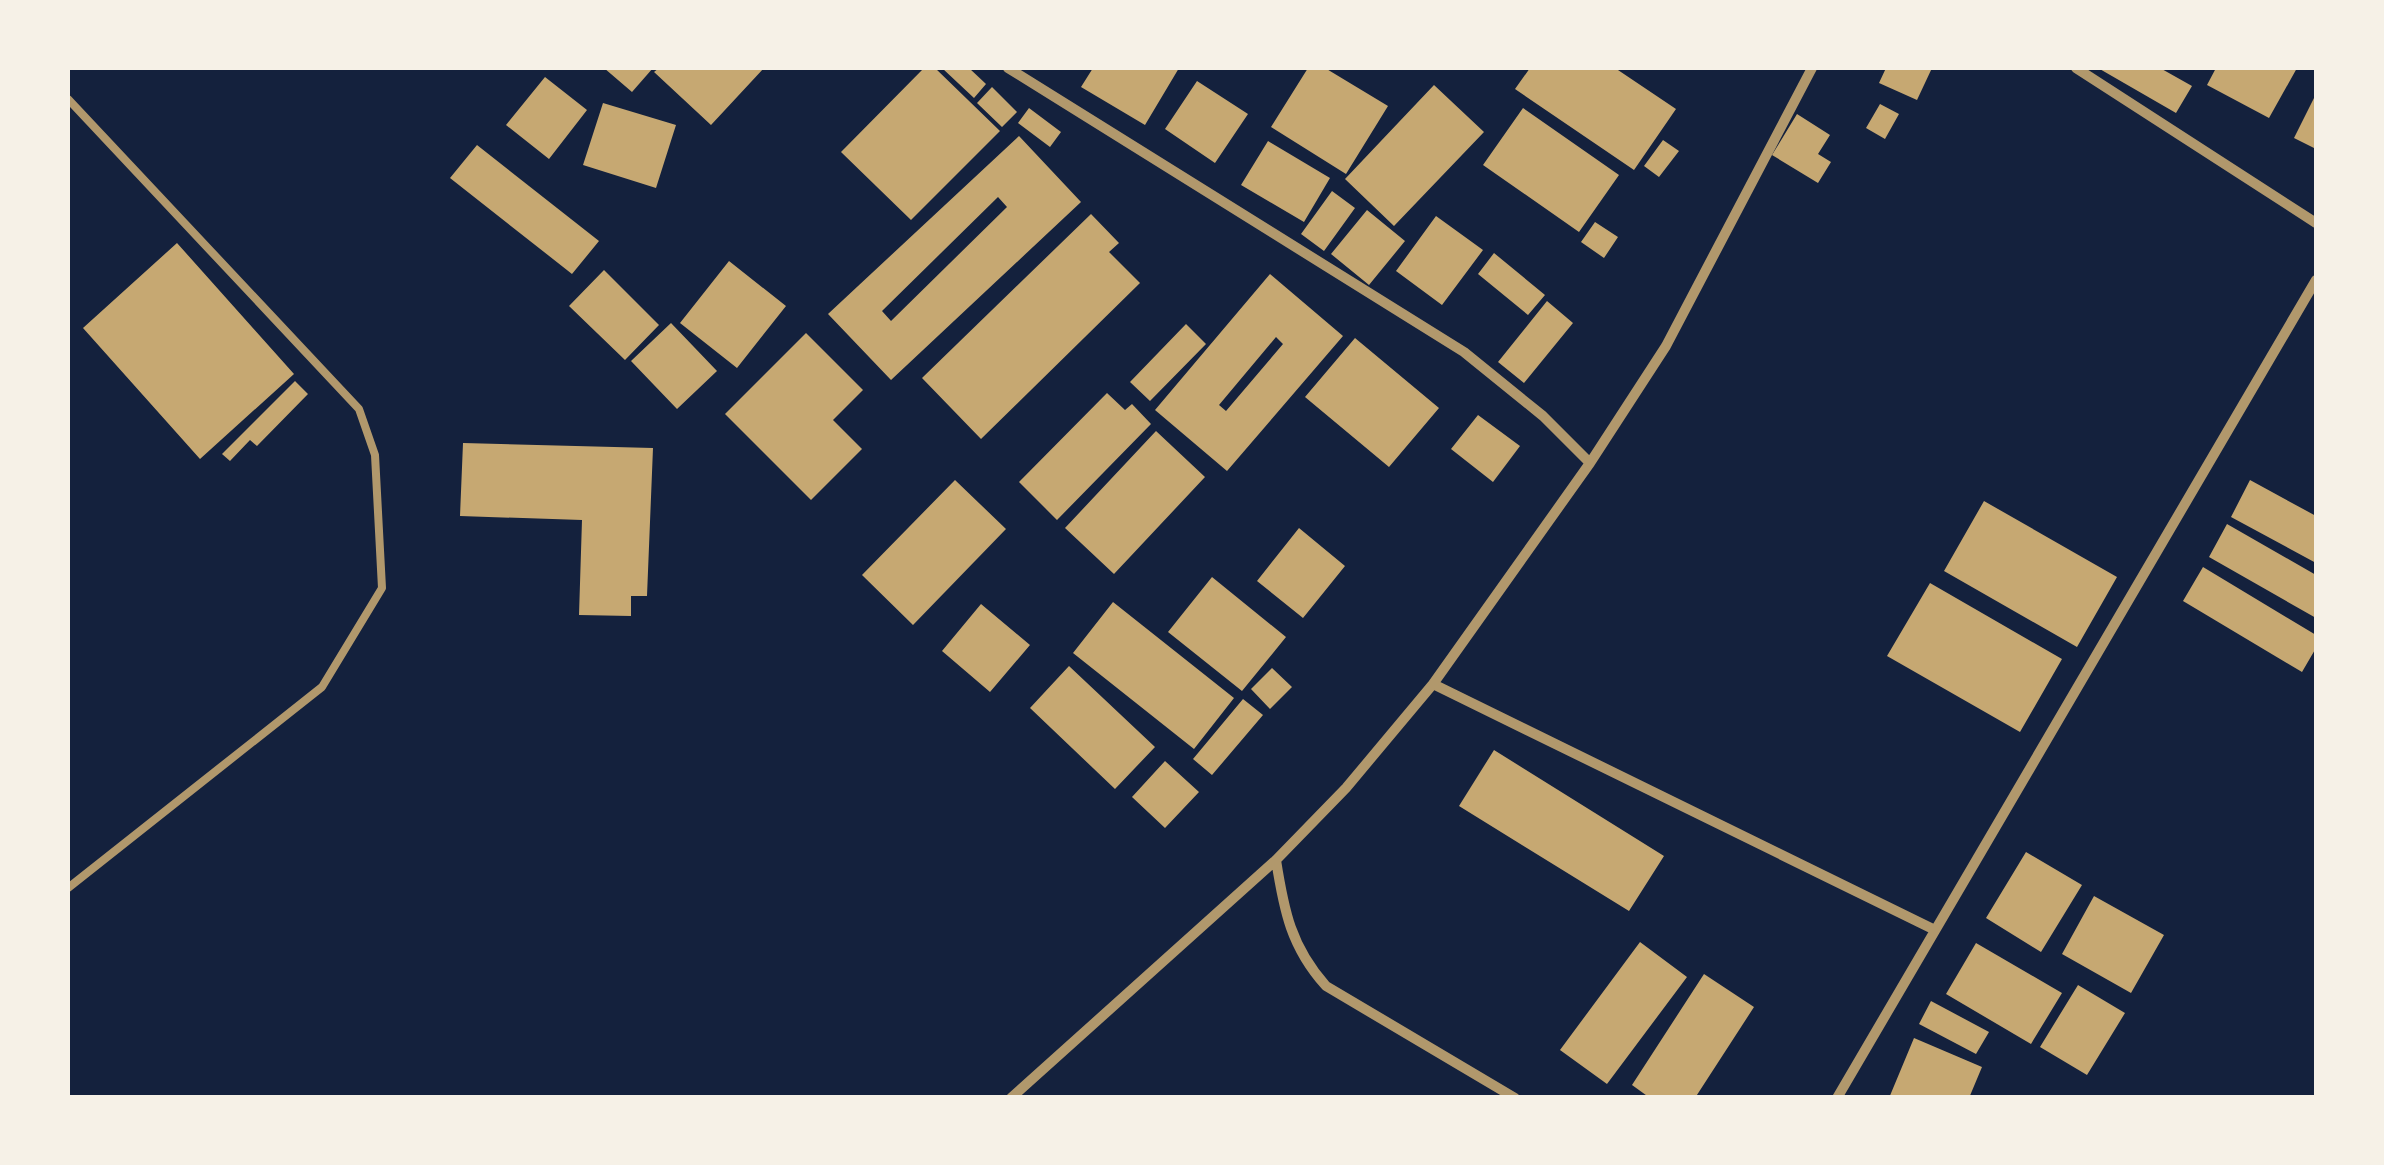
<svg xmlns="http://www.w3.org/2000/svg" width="2384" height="1165" viewBox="0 0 2384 1165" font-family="'DM Sans',sans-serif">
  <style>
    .building { fill: #c6a872; fill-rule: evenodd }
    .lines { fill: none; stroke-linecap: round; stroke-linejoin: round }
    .service { stroke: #b1986c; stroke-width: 8 }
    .minor { stroke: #b1986c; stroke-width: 10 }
  </style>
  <rect width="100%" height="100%" fill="#14213d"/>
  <path class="building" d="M604,68H653L632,92Z
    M659,68H764L711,125L654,72Z
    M924,68H935L1000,131L911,220L841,152Z
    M942,68H969L986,84L974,98Z
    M1093,68H1179L1145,125L1081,87Z
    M1308,68H1325L1388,106L1346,174L1271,127Z
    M1530,68H1615L1676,109L1634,170L1515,89Z
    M1886,68H1932L1917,100L1879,83Z
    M2098,68H2160L2192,86L2176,113Z
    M2216,68H2297L2269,118L2207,85Z
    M545,77L587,110L549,159L506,125Z
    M1197,81L1248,114L1215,163L1165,129Z
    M1434,85L1484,132L1394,226L1345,179Z
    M992,87L1017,112L1002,127L977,103Z
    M2316,94V149L2294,138Z
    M603,103L676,125L656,188L583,165Z
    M1880,104L1899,114L1885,139L1866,128Z
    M1029,108L1061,132L1050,147L1018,123Z
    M1523,108L1619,175L1579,232L1483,165Z
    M1797,114L1830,135L1818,154L1831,162L1818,183L1772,155Z
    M1019,136L1081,202L891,380L828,314ZM998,197L1007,207L891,321L882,311Z
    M1663,140L1679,151L1659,177L1644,166Z
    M1268,141L1330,178L1304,222L1241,185Z
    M477,145L599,241L572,274L450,178Z
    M1332,191L1355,208L1324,251L1301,234Z
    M1367,210L1405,241L1369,285L1331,254Z
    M1091,214L1119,243L1109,252L1140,283L981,439L922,378Z
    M1436,216L1483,250L1442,305L1396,271Z
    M1595,222L1618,237L1604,258L1581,242Z
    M177,243L294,374L200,459L83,328Z
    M1494,253L1545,295L1528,315L1478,274Z
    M729,261L786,306L737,368L680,323Z
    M604,270L659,325L625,360L569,306Z
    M1270,274L1343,336L1227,471L1155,410ZM1276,337L1283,344L1226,411L1219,405Z
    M1547,301L1573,323L1524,383L1498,362Z
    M671,323L717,371L677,409L631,361Z
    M1186,324L1206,344L1150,401L1130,382Z
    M806,333L863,390L833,420L862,449L811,500L725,414Z
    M1355,338L1439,408L1389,467L1305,397Z
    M295,381L308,394L257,446L250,440L230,461L222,454Z
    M1107,393L1125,410L1132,404L1151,424L1057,520L1019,482Z
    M1478,415L1520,446L1493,482L1451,449Z
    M1156,431L1205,477L1114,574L1065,528Z
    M463,443L653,448L647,596H631V616L579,615L582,520L460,516Z
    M955,480L1006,529L913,625L862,575Z
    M2250,480L2316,516V563L2231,517Z
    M1984,501L2117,577L2077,647L1944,571Z
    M2227,524L2316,575V618L2209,557Z
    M1299,528L1345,566L1303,618L1257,581Z
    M2203,567L2316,635V648L2302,672L2183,601Z
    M1212,577L1286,637L1242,691L1168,632Z
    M1930,583L2062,659L2020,732L1887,656Z
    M1113,602L1234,698L1194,749L1073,653Z
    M981,604L1030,645L990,692L942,651Z
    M1069,666L1155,747L1115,789L1030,708Z
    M1272,668L1292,687L1270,709L1251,689Z
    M1243,699L1263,715L1212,775L1193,759Z
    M1494,750L1664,856L1629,911L1459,806Z
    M1165,761L1199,792L1165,828L1132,797Z
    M2026,852L2082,885L2041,952L1986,918Z
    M2094,896L2164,935L2131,993L2062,954Z
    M1640,942L1687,977L1607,1084L1560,1050Z
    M1976,943L2062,993L2031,1044L1946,994Z
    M1704,974L1754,1007L1695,1098H1650L1632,1085Z
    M2078,985L2125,1013L2087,1075L2040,1047Z
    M1931,1001L1989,1032L1976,1054L1919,1024Z
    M1914,1038L1982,1067L1969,1098H1889Z"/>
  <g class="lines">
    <path class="service" d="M68,99L359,409L375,455L382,588L322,687L68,888"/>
    <path class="minor" d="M1008,68L1464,352L1543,416L1590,463
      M2076,68L2316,223
      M1433,684L1935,930
      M1276,860C1284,911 1291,947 1326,986L1515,1098
      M1011,1098L1276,860L1346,788L1433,684L1590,463L1666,346L1812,68
      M1837,1098L2316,280"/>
  </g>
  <rect width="2384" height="1165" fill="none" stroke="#f6f1e7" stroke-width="140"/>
</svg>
